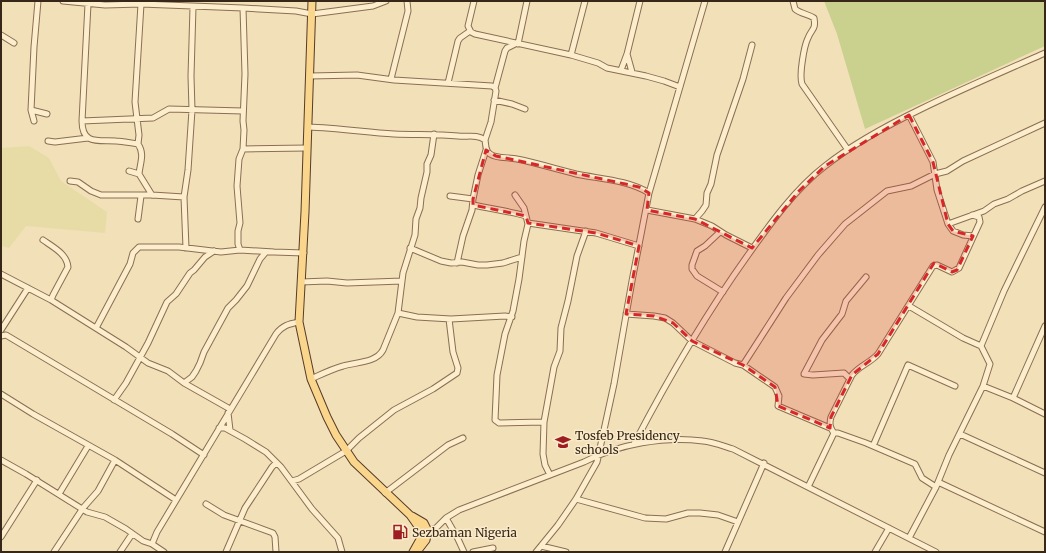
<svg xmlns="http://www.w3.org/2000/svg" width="1046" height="553" viewBox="0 0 1046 553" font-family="Merriweather,serif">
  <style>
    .farmland { fill: #e8dca6 }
    .green { fill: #cad08d }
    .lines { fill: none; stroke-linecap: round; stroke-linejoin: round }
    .minor-casing { stroke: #8a6f52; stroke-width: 7 }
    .major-casing { stroke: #563c28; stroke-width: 9 }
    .minor { stroke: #fcedcd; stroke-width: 5 }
    .major { stroke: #fad58c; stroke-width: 7 }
    .marked { fill: #d62828; fill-opacity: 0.2; stroke: #d62828; stroke-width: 3; stroke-dasharray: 8 5; stroke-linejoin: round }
    .labels { text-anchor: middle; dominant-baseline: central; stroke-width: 3; stroke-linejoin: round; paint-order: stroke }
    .poi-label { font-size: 12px; fill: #372719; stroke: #f9eac9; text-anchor: start }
  </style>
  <rect width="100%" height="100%" fill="#f2e0b9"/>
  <path class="farmland" d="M29,146L49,158L61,181L107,212L105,233L26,226L9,248L1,246V148Z"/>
  <path class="green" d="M824,1H1045V46L865,129L837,34Z"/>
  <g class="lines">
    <defs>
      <path id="minor" d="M38,1L34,47L31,110L47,114
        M63,1L105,5L141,4L243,8L296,11L312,14L373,6L386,1
        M474,1L468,26L471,32L475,34L571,55L598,63L607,68L646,76L664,81L680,87
        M793,1L795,9C801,14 808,14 814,18C816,30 812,28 808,38C804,46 799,75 802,84L848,150
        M88,4L82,121C82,145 98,140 116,141C123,141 130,143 138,144C145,154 140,163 139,174
        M1,35L14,43
        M518,44L527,1
        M627,54L632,72
        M571,55L585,1
        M621,70L627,54L640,1
        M310,76L357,75L394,80L492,86L495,88
        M391,79L408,11L407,1
        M448,83L458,41L460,38L470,31
        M494,100L512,104L525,109
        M31,110L34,121
        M909,115L933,162L937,190L948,224L953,231L963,235L973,236
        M82,121L153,118L169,109L243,111
        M308,127C337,128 365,132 394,134C415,135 437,134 458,136C468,137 477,134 485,140C486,145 485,151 490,154C497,159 509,157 517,159C537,163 556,169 576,174C600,179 628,180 649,193
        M485,140L491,122L496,91L495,88L505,51L507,48L515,44
        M48,141L55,142L88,138
        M138,144L139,135L135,102L141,4
        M243,149L307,148
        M129,171L139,174L152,195
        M70,181L78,182L91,191L101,195H152L184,197
        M515,195L524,208L528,224L524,241L519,279L513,311L505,334L497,375L495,420L499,423L544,422
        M450,196L473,199
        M473,205C491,209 509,211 526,216
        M647,210L695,219L712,226L726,235L752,248
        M138,219L141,196
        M695,219L702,211L706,205L707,193L711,184L717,155L743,79L752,45
        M528,223L596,233L639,246
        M948,224L984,211L994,204L1008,199L1022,191L1045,181
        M720,232L705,246L697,251L692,265V269L697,276L723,292
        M43,240C53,247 67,254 68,267L53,295L51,300
        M186,248L184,197L188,170L192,110L191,76L193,7
        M410,248L441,261L451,263L462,262L478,265H487L503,263L522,257
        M240,250L238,244V231L240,223L237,186L239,159L243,149L244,130L243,121L245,74L243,8
        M457,263L463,236L472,210L473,199L478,175L486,150
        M1,274L51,300L126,347L148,363L168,371L184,383L230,409
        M301,282L327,281L347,283L402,281
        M909,306L963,338L981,346
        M398,313L417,317L451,319L505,316L512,317
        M626,314L654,316L665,318L673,323L692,341L735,363L743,365L775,387L779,396L778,406L830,428
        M96,328L130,264L133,253L139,247H179L221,252L240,250L274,252L304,253
        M1,330L28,288
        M1,336L6,335L172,434L204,455
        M743,365L786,298L818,255L845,224L887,191L911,186L935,174L947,171L963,161L1045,123
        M311,379C322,374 332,369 343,366C356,362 376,363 383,350L398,313L403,273L415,235L416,219L420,208L421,198L427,172V164L431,155L434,134
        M850,379L844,373L813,375L804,374L822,340L842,314L846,301L866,277
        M184,383L192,377L196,371L200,363L204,352L228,308L236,300L247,286L260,259L266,252
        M983,386L1013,398L1045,414
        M1,394L33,414L115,460L176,500
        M1013,398L1045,326
        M114,400L126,383L148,343L167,302L176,294L190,273L194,270L205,257L214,251
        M228,413L230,430
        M219,428H225L245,439L266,452L281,467L312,509L338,538L342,552
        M834,433C830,428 829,424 831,417L852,375C859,366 870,363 878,354L933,266L937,265L952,272L959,268L980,222L979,217L972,215
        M834,433H838L866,443L915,464L922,478L936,487
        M960,434L1045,473
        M634,444C668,379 705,315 748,255C770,224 795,189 825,166C854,143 888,125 921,109C962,89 1004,71 1045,53
        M873,446L908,365L955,386
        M1,460L26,474L87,512L105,517L126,529L143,541L152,544L164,552
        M550,475L545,465L543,454L544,422L554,367L560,351L561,328L568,301L577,256L586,231
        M292,481L299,479L346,451L359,438L394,410L433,389L457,373L458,368L453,352L449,319
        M938,482L1045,532
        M808,487L834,433
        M385,493L448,445L463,438
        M59,494L88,446
        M576,499L645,518L666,519L688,513H700L718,515L738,522
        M206,504L224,515L273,533L275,537L276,552
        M446,518L458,539L464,552
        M428,531L436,528L446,518L459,510L584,462C619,444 664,436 703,441C713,442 723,446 733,449L936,552
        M1,537L37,480
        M909,538L936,487L949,455L983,386L990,364L981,346L1004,291L1045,207
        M152,544L157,532L276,334C282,326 288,324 299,322
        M541,546L566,552
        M54,552L83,508L98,491L115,460
        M120,552L132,534
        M226,552L245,508L272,467L276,463
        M473,552L493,548
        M536,552L558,525L576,499L597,462L614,384L632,281L649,193L705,1
        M725,552L764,463
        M875,552L889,528"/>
      <path id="major" d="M312,1L305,212L299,322L311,379L327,417L336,435L354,462L410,515L422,532V536L413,552
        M412,516L424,523L428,531L426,540L419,549"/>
    </defs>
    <use href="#minor" class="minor-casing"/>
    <use href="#major" class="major-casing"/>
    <use href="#minor" class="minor"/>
    <use href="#major" class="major"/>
  </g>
  <path class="marked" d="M909,115L933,162L948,224L953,231L973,236L957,270L952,272L934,263L878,354L852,375L831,417L830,428L778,406L775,387L743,365L692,341L673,323L654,316L626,314L639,246L596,233L528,223L526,216L473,205V199L486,150L496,156L639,187L649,193L647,210L695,219L752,248L799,191L825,166Z"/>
  <defs>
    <symbol id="school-bare" viewBox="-9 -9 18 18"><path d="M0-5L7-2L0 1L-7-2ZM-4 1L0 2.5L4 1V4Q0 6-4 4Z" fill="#9e1d21" stroke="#f9eac9" stroke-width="2.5" paint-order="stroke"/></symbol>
    <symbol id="fuel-bare" viewBox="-9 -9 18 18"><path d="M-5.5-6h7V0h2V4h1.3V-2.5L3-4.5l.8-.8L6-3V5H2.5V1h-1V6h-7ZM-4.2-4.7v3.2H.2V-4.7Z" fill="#9e1d21" stroke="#f9eac9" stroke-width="2.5" paint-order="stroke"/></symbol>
  </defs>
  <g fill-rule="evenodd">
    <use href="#school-bare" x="552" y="431" width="22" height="22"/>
    <use href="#fuel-bare" x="389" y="521" width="22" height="22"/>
  </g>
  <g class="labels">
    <g class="poi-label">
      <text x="575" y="435">Tosfeb Presidency<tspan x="575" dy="14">schools</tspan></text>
      <text x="412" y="532">Sezbaman Nigeria</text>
    </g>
  </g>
  <rect width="1046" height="553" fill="none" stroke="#372719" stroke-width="4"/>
</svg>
